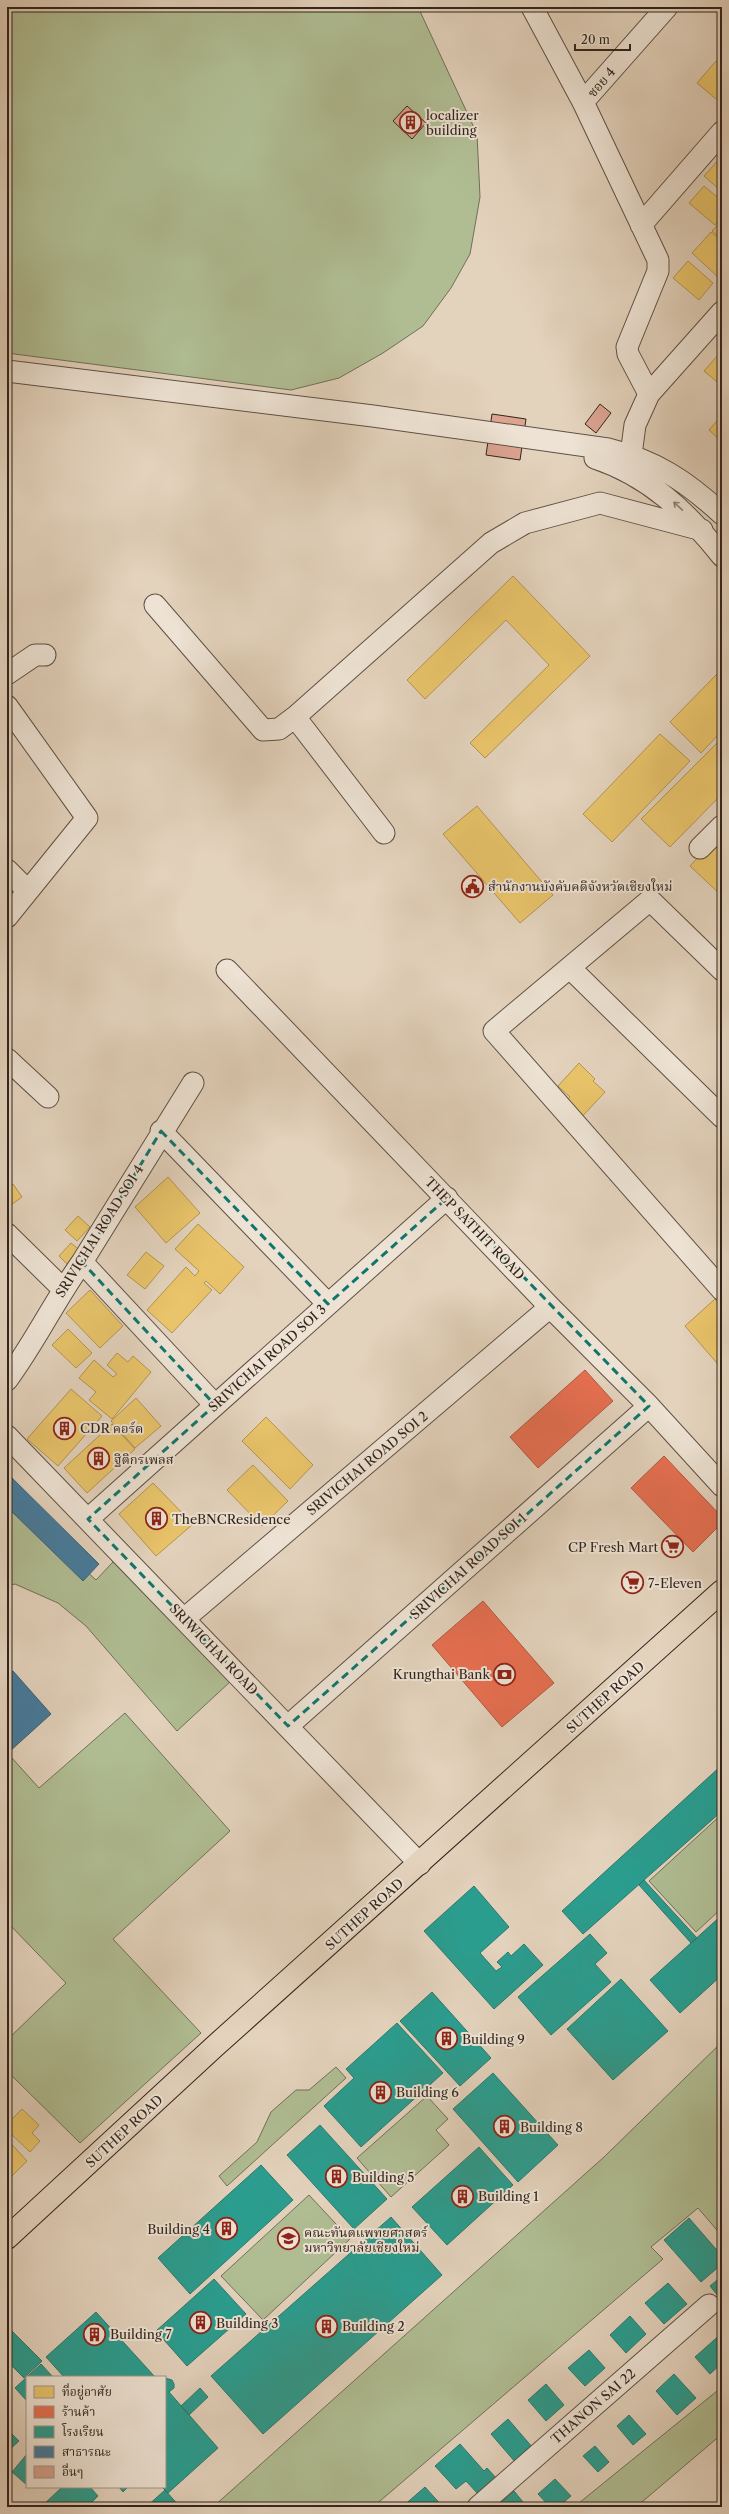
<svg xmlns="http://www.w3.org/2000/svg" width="729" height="2514" viewBox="0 0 729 2514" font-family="'Libre Caslon Text','Noto Serif Thai',serif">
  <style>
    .green { fill: #b0bd93; stroke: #707058 }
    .homes { fill: #e9c46a; stroke: #b29453 }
    .shops { fill: #e76f51; stroke: #b05841 }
    .schools { fill: #2a9d8f; stroke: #2c796d }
    .public { fill: #457b9d; stroke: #3f6177 }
    .building { fill: #dba390; stroke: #31241d }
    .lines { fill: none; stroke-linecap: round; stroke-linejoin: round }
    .minor-casing { stroke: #5e5045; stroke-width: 23 }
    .major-casing { stroke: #31241d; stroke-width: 24 }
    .minor { stroke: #ede2d3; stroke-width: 21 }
    .major { stroke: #e3d2bc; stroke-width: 22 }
    .oneway { stroke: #8f8378 }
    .marked { fill: none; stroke: #0f766e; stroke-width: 3; stroke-dasharray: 8 5; stroke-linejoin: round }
    .labels { text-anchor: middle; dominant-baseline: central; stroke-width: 4; stroke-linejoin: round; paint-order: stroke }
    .street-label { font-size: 13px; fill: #31241d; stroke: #ede2d3 }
    .poi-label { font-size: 13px; fill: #31241d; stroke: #ede2d3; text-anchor: start }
  </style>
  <rect width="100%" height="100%" fill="#e3d2bc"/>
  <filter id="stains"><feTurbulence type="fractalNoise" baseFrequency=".005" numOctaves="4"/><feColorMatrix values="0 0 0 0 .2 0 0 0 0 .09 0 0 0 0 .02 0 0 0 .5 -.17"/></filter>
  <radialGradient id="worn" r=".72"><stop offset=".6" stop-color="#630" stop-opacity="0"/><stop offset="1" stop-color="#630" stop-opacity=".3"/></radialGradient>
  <path class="green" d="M7,7H418L477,134L480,197L470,254L451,288L423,326L383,353L339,378L291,390L7,353Z
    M7,1497L96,1580L113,1562L231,1681L177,1731L86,1626L58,1603L15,1584L7,1586Z
    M125,1713L230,1831L113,1939L201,2033L80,2143L7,2071V2040L66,1983L7,1922V1763L12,1758L39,1788Z
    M722,1814V1908L696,1932L649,1881Z
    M722,2042V2236L698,2208L651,2247L663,2259L373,2507H213L604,2157Z
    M336,2067L346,2078L227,2186L219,2176L257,2142L271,2112L296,2090H309Z
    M427,2096L448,2119L436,2130L449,2145L391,2197L357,2158Z
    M309,2195L350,2239L263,2320L221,2276Z
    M722,2387V2434L636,2507H574Z"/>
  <path class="homes" d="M716,61L722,66V104L697,83Z
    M722,156V192L704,176Z
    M704,186L722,201V216L715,225L689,203Z
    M722,220V239L712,231Z
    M711,232L722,241V274L719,278L692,253Z
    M688,261L713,283L699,300L673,278Z
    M719,354L722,357V386L704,371Z
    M722,415V442L709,430Z
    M513,576L590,656L485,758L470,743L549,665L506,620L425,699L407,680Z
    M717,674L722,680V731L701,753L670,722Z
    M660,734L690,761L612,842L583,814Z
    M722,738V794L670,847L641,819Z
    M477,806L553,895L520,923L443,834Z
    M722,831V896L690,866Z
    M579,1063L595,1079L593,1081L605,1092L579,1120L562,1105L570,1097L558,1086Z
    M168,1177L200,1213L166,1243L135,1207Z
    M13,1184L22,1197L7,1208V1188Z
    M78,1216L90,1227L77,1241L65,1230Z
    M198,1224L244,1267L220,1294L206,1281L204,1283L212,1290L172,1333L147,1310L186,1267L195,1276L199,1271L175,1249Z
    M71,1243L83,1253L70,1267L59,1256Z
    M146,1252L164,1266L145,1289L127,1275Z
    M90,1290L123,1326L100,1348L66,1313Z
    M715,1299L722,1307V1369L685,1326Z
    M68,1329L92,1353L76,1368L52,1345Z
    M117,1353L128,1362L133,1356L151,1372L112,1419L89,1400L96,1392L79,1378L94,1360L113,1377L117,1374L107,1365Z
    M71,1389L102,1416L58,1466L27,1439Z
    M136,1398L161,1426L135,1448L111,1421Z
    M266,1417L313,1465L290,1489L242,1441Z
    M112,1424L135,1449L87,1493L64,1468Z
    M253,1465L288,1501L262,1526L227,1490Z
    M153,1483L193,1524L156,1556L119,1514Z
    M22,2109L39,2125L32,2133L40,2141L30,2152L7,2130V2124Z
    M7,2139L27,2161L11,2177L7,2173Z"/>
  <path class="shops" d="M585,1370L613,1401L538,1468L510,1437Z
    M664,1456L722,1517V1523L693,1552L631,1488Z
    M483,1601L554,1683L502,1727L432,1645Z"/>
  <path class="schools" d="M722,1765V1811L583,1934L562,1911Z
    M644,1880L697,1938L691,1943L639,1885Z
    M474,1886L509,1927L480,1953L496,1971L502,1967L497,1962L508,1952L511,1956L524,1944L543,1965L494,2009L424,1931Z
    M722,1915V1975L680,2013L650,1980Z
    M590,1934L607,1953L595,1964L611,1982L551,2035L518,1997Z
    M621,1979L668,2031L613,2080L567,2029Z
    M432,1992L491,2058L460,2086L400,2021Z
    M397,2023L443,2073L361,2147L324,2106L354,2078L346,2069Z
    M493,2073L558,2145L518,2182L453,2109Z
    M320,2125L387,2199L354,2229L287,2155Z
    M479,2147L513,2185L447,2245L412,2207Z
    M261,2165L293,2200L190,2294L158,2258Z
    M391,2217L442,2275L263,2434L211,2376Z
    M689,2218L722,2256V2264L701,2282L664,2240Z
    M722,2276V2301L710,2286Z
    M214,2279L246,2314L187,2366L156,2331Z
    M668,2283L687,2304L664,2324L645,2303Z
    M96,2312L155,2377H64L46,2357Z
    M630,2316L646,2334L626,2353L610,2335Z
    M7,2326L42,2361L24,2378L7,2361Z
    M722,2333V2363L710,2374L695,2357Z
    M589,2350L605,2368L585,2386L568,2368Z
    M41,2364L53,2377H27V2401L15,2388Z
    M674,2374L696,2398L677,2415L656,2391Z
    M165,2378L172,2380L174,2384V2388L169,2392L218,2448L168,2493L162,2487H165Z
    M546,2384L564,2405L546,2421L528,2400Z
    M200,2388L208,2397L189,2415L181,2406Z
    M629,2415L646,2434L633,2445L617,2426Z
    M508,2419L533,2448L516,2463L491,2434Z
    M7,2429L19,2441L7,2452Z
    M460,2444L484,2471L487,2468L497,2479L479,2495L466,2481L456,2489L435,2466Z
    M595,2446L609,2462L598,2472L583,2456Z
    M27,2454V2485L12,2472Z
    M555,2479L571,2496L558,2507H550L538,2494Z
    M62,2487H90L98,2496L87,2507H41Z
    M119,2487H128L123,2492Z
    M425,2487L443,2507H402Z
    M165,2490L180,2507H146Z
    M514,2491L527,2507H498L497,2506Z
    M533,2502L538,2507H528Z"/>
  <path class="public" d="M7,1473L99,1564L83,1581L7,1507Z
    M13,1671L51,1714L9,1752L7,1676Z"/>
  <path class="building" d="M407,106L426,123L412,139L393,121Z
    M600,404L611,413L596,433L585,424Z
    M492,414L526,419L520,460L486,455Z"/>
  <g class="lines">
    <defs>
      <path id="minor" d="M532,7L583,102L658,260V271L627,347L628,354L649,394
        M583,102L667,7
        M641,225L722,132
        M7,371L373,416L608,449C656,461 686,481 722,514
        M631,455L635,425L649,394L722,312
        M595,458C649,476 687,512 722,556
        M155,605L263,730L279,729L295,717
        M7,674L35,655H45
        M7,706L87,818L7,917
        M384,833L295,717L491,543L525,523L600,503L702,530
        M700,848L722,826
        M7,870L27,890
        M570,968L722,1117
        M227,970L550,1307L649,1406L722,1486
        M722,970L650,900L494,1031L722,1290
        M7,1059L48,1097
        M161,1131L328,1304
        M7,1234L63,1289
        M82,1262L215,1405
        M7,1380C35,1342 55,1300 82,1262L193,1083
        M7,1436L420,1864
        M88,1519L447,1198
        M184,1619L550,1307
        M288,1726L649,1406
        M478,2507L709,2305"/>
      <path id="major" d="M7,2238L214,2047L722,1591"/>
    </defs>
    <use href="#minor" class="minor-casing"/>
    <use href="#major" class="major-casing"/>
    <use href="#minor" class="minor"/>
    <use href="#major" class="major"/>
  </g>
  <defs><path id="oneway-shaft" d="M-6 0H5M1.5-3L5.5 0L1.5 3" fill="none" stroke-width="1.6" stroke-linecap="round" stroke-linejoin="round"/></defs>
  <use class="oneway" href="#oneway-shaft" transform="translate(678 506) rotate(-137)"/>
  <path class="marked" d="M161,1131L328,1304L447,1198L649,1406L288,1726L88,1519L215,1405L82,1262Z"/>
  <defs>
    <symbol id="building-ring" viewBox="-11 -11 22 22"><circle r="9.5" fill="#ede2d3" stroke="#8f2418" stroke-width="1.5"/><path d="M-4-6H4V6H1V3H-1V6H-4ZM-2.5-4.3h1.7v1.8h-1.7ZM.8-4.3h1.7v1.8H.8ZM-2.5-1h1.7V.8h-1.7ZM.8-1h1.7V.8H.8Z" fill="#8f2418"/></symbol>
    <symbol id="civic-ring" viewBox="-11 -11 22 22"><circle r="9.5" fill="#ede2d3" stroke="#8f2418" stroke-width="1.5"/><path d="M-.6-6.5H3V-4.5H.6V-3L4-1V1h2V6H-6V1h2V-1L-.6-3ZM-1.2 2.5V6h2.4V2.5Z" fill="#8f2418"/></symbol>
    <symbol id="supermarket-ring" viewBox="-11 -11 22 22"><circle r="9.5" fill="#ede2d3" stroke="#8f2418" stroke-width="1.5"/><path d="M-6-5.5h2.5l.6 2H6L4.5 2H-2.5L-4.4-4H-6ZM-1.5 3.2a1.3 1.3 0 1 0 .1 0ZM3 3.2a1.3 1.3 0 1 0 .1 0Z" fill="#8f2418"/></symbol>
    <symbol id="bank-ring" viewBox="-11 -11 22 22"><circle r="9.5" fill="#ede2d3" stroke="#8f2418" stroke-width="1.5"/><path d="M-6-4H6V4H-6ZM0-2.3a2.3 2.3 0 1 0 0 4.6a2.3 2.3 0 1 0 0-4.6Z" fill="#8f2418"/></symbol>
    <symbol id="university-ring" viewBox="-11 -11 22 22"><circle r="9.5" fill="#ede2d3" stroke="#8f2418" stroke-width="1.5"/><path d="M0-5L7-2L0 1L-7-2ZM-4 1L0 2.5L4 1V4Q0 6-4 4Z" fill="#8f2418"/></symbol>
  </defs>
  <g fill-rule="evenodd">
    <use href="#building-ring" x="398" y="110" width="25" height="25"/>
    <use href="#civic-ring" x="460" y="874" width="25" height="25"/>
    <use href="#building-ring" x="52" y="1416" width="25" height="25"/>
    <use href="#building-ring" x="86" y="1446" width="25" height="25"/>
    <use href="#building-ring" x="144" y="1506" width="25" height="25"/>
    <use href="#supermarket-ring" x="660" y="1534" width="25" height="25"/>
    <use href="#supermarket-ring" x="620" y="1570" width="25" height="25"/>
    <use href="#bank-ring" x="492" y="1662" width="25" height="25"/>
    <use href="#building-ring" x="434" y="2026" width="25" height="25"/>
    <use href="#building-ring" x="368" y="2080" width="25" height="25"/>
    <use href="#building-ring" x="492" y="2114" width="25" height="25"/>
    <use href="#building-ring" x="324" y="2164" width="25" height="25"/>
    <use href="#building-ring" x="450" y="2184" width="25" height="25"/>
    <use href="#building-ring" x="214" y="2216" width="25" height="25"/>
    <use href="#university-ring" x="276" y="2226" width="25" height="25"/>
    <use href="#building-ring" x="188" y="2310" width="25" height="25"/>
    <use href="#building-ring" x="314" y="2314" width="25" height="25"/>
    <use href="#building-ring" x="82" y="2322" width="25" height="25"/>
  </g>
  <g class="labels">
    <g class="street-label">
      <text transform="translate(601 82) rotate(-49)">ซอย 4</text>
      <text transform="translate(475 1228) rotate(46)">THEP SATHIT ROAD</text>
      <text transform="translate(99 1231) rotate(-58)">SRIVICHAI ROAD SOI 4</text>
      <text transform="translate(267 1358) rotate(-42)">SRIVICHAI ROAD SOI 3</text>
      <text transform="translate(367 1463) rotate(-40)">SRIVICHAI ROAD SOI 2</text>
      <text transform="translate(468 1566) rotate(-42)">SRIVICHAI ROAD SOI 1</text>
      <text transform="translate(214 1649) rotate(46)">SRIWICHAI ROAD</text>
      <text transform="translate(605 1697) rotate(-42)">SUTHEP ROAD</text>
      <text transform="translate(364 1914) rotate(-42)">SUTHEP ROAD</text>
      <text transform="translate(124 2131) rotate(-43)">SUTHEP ROAD</text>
      <text transform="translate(593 2406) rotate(-41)">THANON SAI 22</text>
    </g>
    <g class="poi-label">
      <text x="426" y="115">localizer<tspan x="426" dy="15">building</tspan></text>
      <text x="488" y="886">สำนักงานบังคับคดีจังหวัดเชียงใหม่</text>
      <text x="80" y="1428">CDR คอร์ด</text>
      <text x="114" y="1459">ฐิติกรเพลส</text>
      <text x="172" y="1519">TheBNCResidence</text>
      <text x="658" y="1547" text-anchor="end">CP Fresh Mart</text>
      <text x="648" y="1583">7-Eleven</text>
      <text x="490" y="1674" text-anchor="end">Krungthai Bank</text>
      <text x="462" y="2039">Building 9</text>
      <text x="396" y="2092">Building 6</text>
      <text x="520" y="2127">Building 8</text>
      <text x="352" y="2177">Building 5</text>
      <text x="478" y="2196">Building 1</text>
      <text x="210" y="2229" text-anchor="end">Building 4</text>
      <text x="304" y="2232">คณะทันตแพทยศาสตร์<tspan x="304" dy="15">มหาวิทยาลัยเชียงใหม่</tspan></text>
      <text x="216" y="2323">Building 3</text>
      <text x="342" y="2326">Building 2</text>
      <text x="110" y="2334">Building 7</text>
    </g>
  </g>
  <rect width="729" height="2514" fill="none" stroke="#e3d2bc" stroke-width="24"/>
  <rect x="8" y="8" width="713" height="2498" fill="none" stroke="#31241d" stroke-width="2"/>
  <rect x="12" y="12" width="705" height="2490" fill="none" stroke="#31241d"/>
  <rect x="26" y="2376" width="140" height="112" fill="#ede2d3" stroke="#a2968a"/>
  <rect x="34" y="2386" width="20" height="12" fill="#e9c46a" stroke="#a2968a"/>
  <text x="62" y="2396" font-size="12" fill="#31241d">ที่อยู่อาศัย</text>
  <rect x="34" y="2406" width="20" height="12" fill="#e76f51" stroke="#a2968a"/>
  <text x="62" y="2416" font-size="12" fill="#31241d">ร้านค้า</text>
  <rect x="34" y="2426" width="20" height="12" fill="#2a9d8f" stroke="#a2968a"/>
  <text x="62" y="2436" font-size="12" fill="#31241d">โรงเรียน</text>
  <rect x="34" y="2446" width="20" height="12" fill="#457b9d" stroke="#a2968a"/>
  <text x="62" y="2456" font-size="12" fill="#31241d">สาธารณะ</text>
  <rect x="34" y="2466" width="20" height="12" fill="#dba390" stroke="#a2968a"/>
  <text x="62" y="2476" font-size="12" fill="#31241d">อื่นๆ</text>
  <path d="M575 44v6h55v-6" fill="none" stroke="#31241d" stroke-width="2"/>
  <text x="581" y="44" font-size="12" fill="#31241d" stroke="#ede2d3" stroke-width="3" paint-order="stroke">20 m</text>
  <rect width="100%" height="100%" filter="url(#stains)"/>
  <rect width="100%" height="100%" fill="url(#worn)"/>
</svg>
